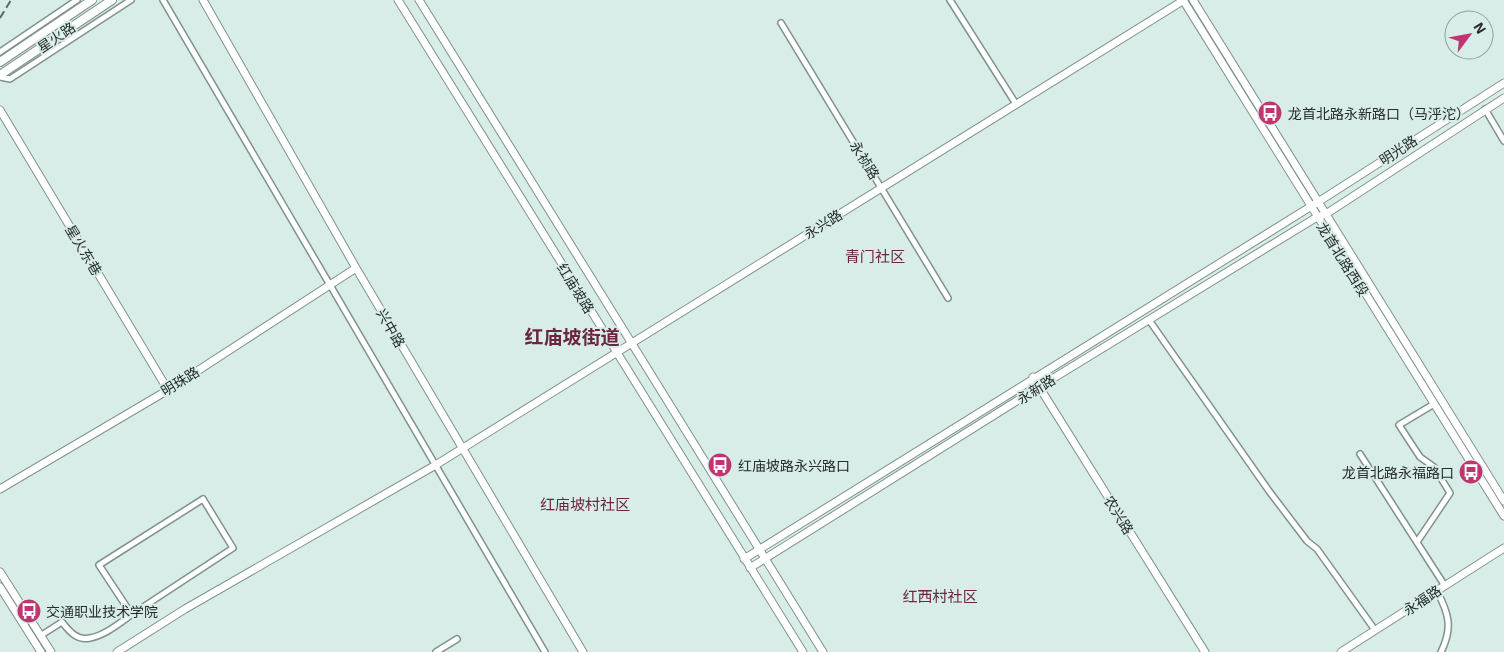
<svg xmlns="http://www.w3.org/2000/svg" width="1504" height="652" viewBox="0 0 1504 652" font-family="'Exo 2','Noto Sans SC',sans-serif">
  <style>
    .lines { fill: none; stroke-linecap: round; stroke-linejoin: round }
    .street-casing { stroke: #7f928d; stroke-width: 8 }
    .secondary-casing { stroke: #7f928d; stroke-width: 9 }
    .primary-casing { stroke: #7f928d; stroke-width: 10 }
    .street { stroke: #fff; stroke-width: 5 }
    .secondary { stroke: #fff; stroke-width: 7 }
    .primary { stroke: #fff; stroke-width: 8 }
    .rail { stroke: #5e6966; stroke-width: 2; stroke-dasharray: 8 4; stroke-linecap: butt }
    .labels { text-anchor: middle; dominant-baseline: central; stroke-width: 4; stroke-linejoin: round; paint-order: stroke }
    .street-label { font-size: 14px; fill: #252c2a; stroke: #d9ede8 }
    .poi-label { font-size: 14px; fill: #252c2a; stroke: #d9ede8; text-anchor: start }
    .neighbourhood-label { font-size: 15px; fill: #6a2640; stroke: #d9ede8 }
    .district-label { font-size: 19px; font-weight: bold; fill: #6a2640; stroke: #d9ede8 }
  </style>
  <rect width="100%" height="100%" fill="#d9ede8"/>
  <g class="lines">
    <defs>
      <path id="street" d="M163,0L545,652
        M950,0L1016,104
        M781,23L948,298
        M0,52L77,0
        M0,77L10,79L131,0
        M1485,109L1504,141
        M1149,320L1269,491L1307,541L1317,549L1375,630
        M1360,454L1445,586
        M1417,542L1450,493L1434,467L1420,457L1399,425L1434,404
        M1437,591C1449,614 1453,628 1441,652
        M40,636L62,622C69,631 77,641 90,638C107,635 123,620 137,611C169,590 201,569 233,548L203,499L99,565L132,615
        M436,652L457,639"/>
      <path id="secondary" d="M203,0L356,268L583,652
        M398,0L803,652
        M419,0L823,652
        M1183,0L1504,516
        M1193,0L1504,501
        M0,110L168,390
        M1033,377L1205,652
        M0,489L168,390L356,268
        M744,559L1318,202L1504,83
        M750,568L1039,387L1317,217L1326,214L1504,98
        M0,572L51,652
        M0,587L41,652
        M117,652L185,609L434,466L1184,0
        M1341,652L1504,548"/>
      <path id="primary" d="M0,62L92,0
        M0,75L112,0"/>
    </defs>
    <use href="#street" class="street-casing"/>
    <use href="#secondary" class="secondary-casing"/>
    <use href="#primary" class="primary-casing"/>
    <use href="#street" class="street"/>
    <use href="#secondary" class="secondary"/>
    <use href="#primary" class="primary"/>
    <path class="rail" d="M0,18L11,0"/>
  </g>
  <defs>
    <symbol id="bus-disc" viewBox="-11 -11 22 22"><circle r="9.5" fill="#be356f" stroke="#d9ede8"/><path d="M-5-6H5V4H4V6H2V4H-2V6H-4V4H-5ZM-3.5-4V0h7V-4ZM-3.5 1.2v1.5H-2V1.2ZM2 1.2v1.5H3.5V1.2Z" fill="#fff"/></symbol>
  </defs>
  <g fill-rule="evenodd">
    <use href="#bus-disc" x="1256" y="99" width="28" height="28"/>
    <use href="#bus-disc" x="706" y="451" width="28" height="28"/>
    <use href="#bus-disc" x="1457" y="458" width="28" height="28"/>
    <use href="#bus-disc" x="15" y="597" width="28" height="28"/>
  </g>
  <g class="labels">
    <g class="street-label">
      <text transform="translate(56 37) rotate(-34)">星火路</text>
      <text transform="translate(1398 150) rotate(-33)">明光路</text>
      <text transform="translate(865 160) rotate(58)">永祯路</text>
      <text transform="translate(823 224) rotate(-32)">永兴路</text>
      <text transform="translate(84 250) rotate(59)">星火东巷</text>
      <text transform="translate(1343 259) rotate(58)">龙首北路西段</text>
      <text transform="translate(576 288) rotate(58)">红庙坡路</text>
      <text transform="translate(391 328) rotate(60)">兴中路</text>
      <text transform="translate(180 381) rotate(-32)">明珠路</text>
      <text transform="translate(1036 389) rotate(-32)">永新路</text>
      <text transform="translate(1119 515) rotate(58)">农兴路</text>
      <text transform="translate(1422 600) rotate(-33)">永福路</text>
    </g>
    <g class="poi-label">
      <text x="1288" y="113">龙首北路永新路口（马泘沱）</text>
      <text x="738" y="465">红庙坡路永兴路口</text>
      <text x="1454" y="472" text-anchor="end">龙首北路永福路口</text>
      <text x="46" y="611">交通职业技术学院</text>
    </g>
    <g class="neighbourhood-label">
      <text x="875" y="256">青门社区</text>
      <text x="585" y="504">红庙坡村社区</text>
      <text x="940" y="596">红西村社区</text>
    </g>
    <g class="district-label">
      <text x="572" y="336">红庙坡街道</text>
    </g>
  </g>
  <g transform="translate(1469 35) rotate(58)"><circle r="24" fill="#d9ede8" stroke="#91a09c"/>
  <path d="M0-4L9 19L0 12L-9 19Z" fill="#be356f"/>
  <text y="-8" font-size="14" font-weight="bold" text-anchor="middle" fill="#252c2a">N</text>
  </g>
</svg>
